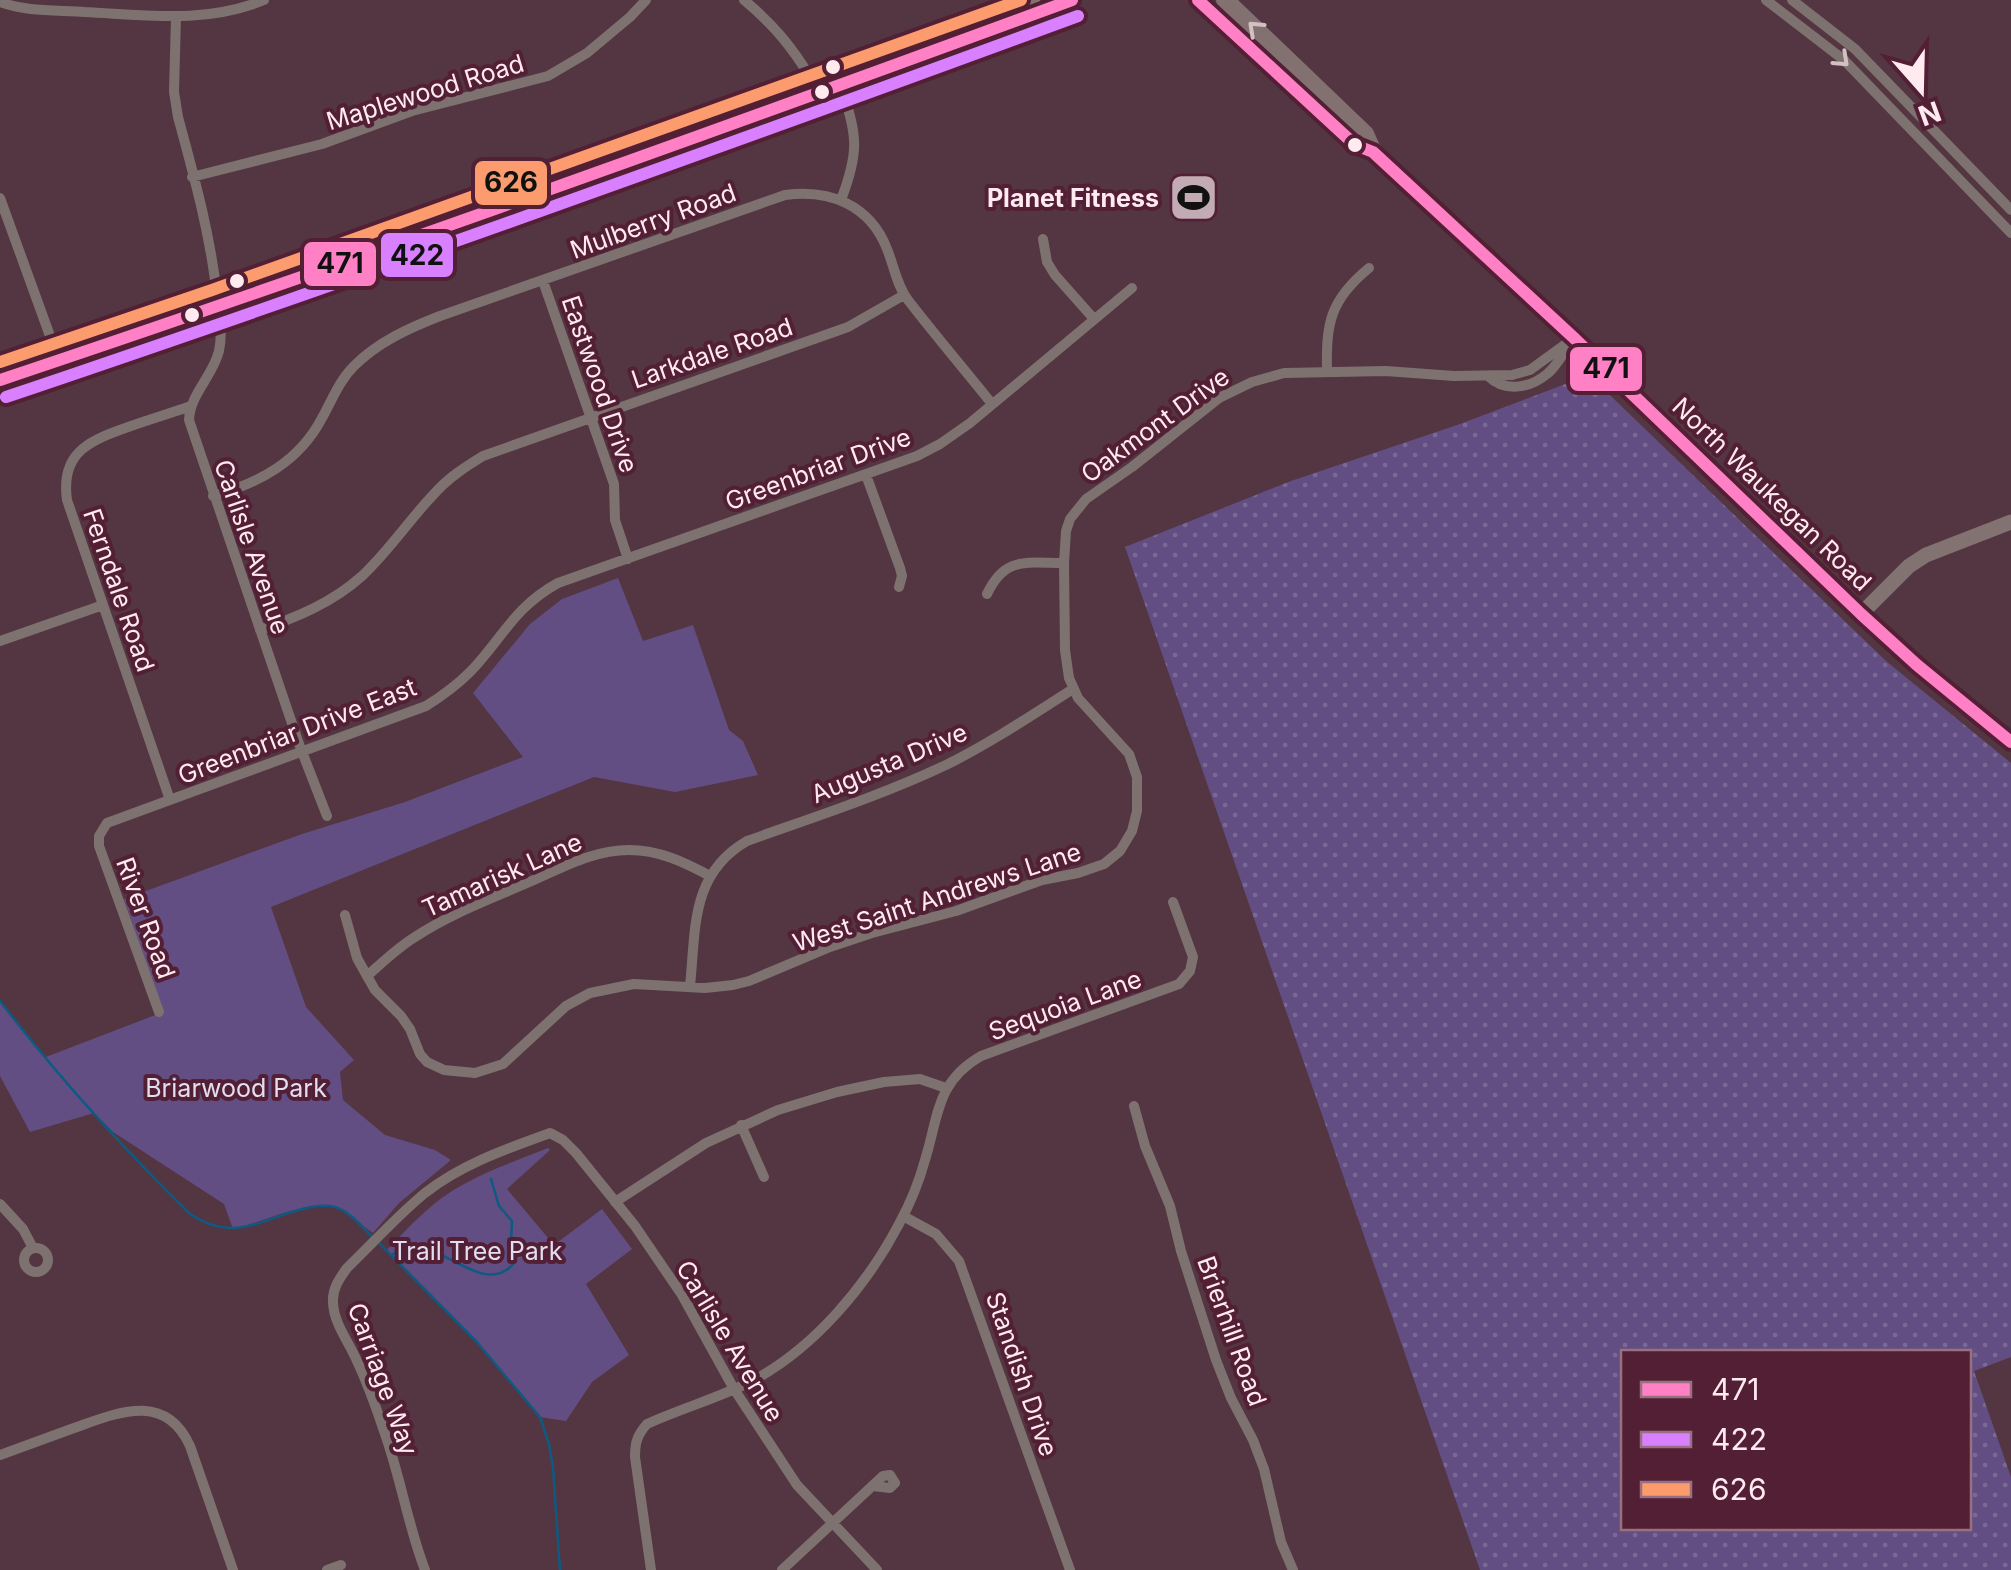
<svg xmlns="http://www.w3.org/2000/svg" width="2011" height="1570" viewBox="0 0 2011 1570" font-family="Inter,sans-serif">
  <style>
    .grass { fill: url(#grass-dots); fill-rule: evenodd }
    .park { fill: #634e83 }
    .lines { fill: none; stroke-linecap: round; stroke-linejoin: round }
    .stream { stroke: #0e5a82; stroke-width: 2.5 }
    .street { stroke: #7d726f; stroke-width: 10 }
    .secondary { stroke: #827271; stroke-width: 15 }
    .primary { stroke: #827170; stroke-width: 18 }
    .bus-1-casing { stroke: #531f34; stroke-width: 20 }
    .bus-2-casing { stroke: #531f34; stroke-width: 20 }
    .bus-3-casing { stroke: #531f34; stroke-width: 20 }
    .bus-1 { stroke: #ff80c5; stroke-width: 12 }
    .bus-2 { stroke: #d880ff; stroke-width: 12 }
    .bus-3 { stroke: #fc9b6d; stroke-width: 12 }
    .oneway { stroke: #d3c0c3 }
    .oneway2 { stroke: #d2c0c3 }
    .bus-dot { fill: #ffeaf0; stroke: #531f34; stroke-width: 4 }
    .labels { text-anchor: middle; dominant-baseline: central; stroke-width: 8; stroke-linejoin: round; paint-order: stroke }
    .street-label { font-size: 25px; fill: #ffeaf0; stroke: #531f34 }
    .poi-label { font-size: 25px; font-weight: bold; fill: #ffeaf0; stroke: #531f34; text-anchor: end }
    .park-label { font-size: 25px; fill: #e2ddf0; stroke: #531f34 }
    .line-badge { stroke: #531f34; stroke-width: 4 }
    .pale-badge-label { font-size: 28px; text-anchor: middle; font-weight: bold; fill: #111 }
  </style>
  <defs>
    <pattern id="grass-dots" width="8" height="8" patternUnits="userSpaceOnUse" patternTransform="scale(2.5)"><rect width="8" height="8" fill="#634e83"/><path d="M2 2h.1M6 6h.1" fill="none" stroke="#7a6895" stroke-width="1.8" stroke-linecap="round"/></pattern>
  </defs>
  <rect width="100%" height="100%" fill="#533641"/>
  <path class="grass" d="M1589,375L1886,661L2011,763V1357L1974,1371L2011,1477V1570H1480L1125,547L1291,481L1460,424ZM1624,1352H1968V1528H1624Z"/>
  <path class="park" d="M618,578L643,641L693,625L729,730L743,741L758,775L675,792L594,777L271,907L306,1007L354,1060L340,1072L343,1100L385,1135L435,1150L451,1160L399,1203L373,1233C361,1225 347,1211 333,1207C308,1199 259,1224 233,1229L224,1204L113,1132L94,1113L30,1132L0,1076V1001L55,1069L46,1057L163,1012L124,899L302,834L405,802L523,757L473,693L530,624L562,599Z
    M548,1148L550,1150L507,1189L554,1245L602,1209L632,1249L586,1284L629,1355L592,1382L566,1421L540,1417L476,1341L387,1250C407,1229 428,1206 452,1191C482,1172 516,1161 548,1148Z"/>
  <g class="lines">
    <path class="stream" d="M0,1001C58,1077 122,1147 190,1214C236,1245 264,1216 311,1207C318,1206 328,1205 335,1207C349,1211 362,1226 372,1237
      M378,1242L476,1341L540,1417L549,1444L553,1468L560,1570
      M393,1254C400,1251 410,1247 416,1247C448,1248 487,1297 515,1262L511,1241L512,1221L499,1206L491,1179"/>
    <path class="street" d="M744,0C774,25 792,47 812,80
      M1766,0L1844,60L2011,233
      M1792,0L1855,49L2011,210
      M0,2C26,12 57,10 85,12C146,15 206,24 264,0
      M176,17L174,92L178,117C194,176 211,237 217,297C219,315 223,333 219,351C213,376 190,394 189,420L299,744L327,816
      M840,80C855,134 862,145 841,200
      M192,177L322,144L412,111L548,76L587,53L630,17L646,0
      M0,198L54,347
      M1043,239L1047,262L1055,275L1094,319
      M543,281L614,484L615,520L628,559
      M1327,371C1326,323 1330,300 1369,268
      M1488,376C1504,392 1529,389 1547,374C1555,368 1561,357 1567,348
      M866,475L900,568L902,576L899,587
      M213,496C259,483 299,462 322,418C332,400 339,381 354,366C378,342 409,328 440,316L785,195C830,189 870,205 887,249C894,266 897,286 908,300C935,335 964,369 992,404
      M987,594C1005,556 1026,563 1064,563
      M260,630C297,617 332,603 362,576C389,551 409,520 434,494C448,478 465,467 483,456L848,327L904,295
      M0,641L103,605
      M170,800L67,500C60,451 91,440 131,426C151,419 171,413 191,406
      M345,915L357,958L367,976L375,990L401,1016L410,1029L420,1054L427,1062L444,1070L475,1073L503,1064L566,1006L590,993L634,984L705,988L733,985L749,981L830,947L872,933L956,911L1042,880L1078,873L1104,864L1120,851L1132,831L1137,811V777L1129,754L1078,698L1069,678L1065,650L1064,563L1066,531L1070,519L1086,499L1132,467L1219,398L1252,382L1284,373L1386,371L1454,376L1512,375L1530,370L1574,338
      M367,976C382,963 397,948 415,937C450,914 488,900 527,883C560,869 592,850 629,850C659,850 684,862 710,876
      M690,986C696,929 690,874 747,841C814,817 883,795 948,764C992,742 1032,715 1073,689
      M159,1012L99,846V836L107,823L426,706C442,696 456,686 470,672C502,639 514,607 558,583L917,456L940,444L970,423L1132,288
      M1134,1106L1145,1146L1170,1206L1181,1251L1216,1360L1231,1398L1253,1440L1264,1469L1281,1542L1293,1570
      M741,1125L764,1177
      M615,1202L706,1143L778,1110L837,1092L884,1082L920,1079L946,1088
      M0,1204L23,1229L33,1248
      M903,1216L936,1234L959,1261L1070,1570
      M24 1260a12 12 0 1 1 24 0a12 12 0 1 1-24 0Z
      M0,1455C25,1446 49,1437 74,1428C117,1413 165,1391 190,1446L233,1570
      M327,1570L341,1565
      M425,1570C408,1526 401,1479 385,1434C377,1410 368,1384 357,1361C349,1342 334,1324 333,1303C332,1289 339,1279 347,1268C373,1243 397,1216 425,1193C462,1164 506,1149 550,1133L563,1140L576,1153L635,1226L682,1295L734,1389L797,1485L877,1570
      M651,1570L635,1457C635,1443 637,1435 647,1424C682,1408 719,1398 754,1380C815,1347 867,1285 899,1224C910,1204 919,1182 925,1160C939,1115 936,1082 981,1056L1179,984L1190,971L1193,957L1173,902
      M782,1570L883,1476L890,1475L895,1483L890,1488L873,1486"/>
    <path class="secondary" d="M1861,614L1909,566L1926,555L2011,522"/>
    <path class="primary" d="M1198,0L1355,145L1373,152L1574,338L1861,614L1917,665L2011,742
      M1225,0L1365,134L1373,152
      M0,364L216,291L837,71L1031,0
      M0,380L218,307L841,85L1072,0"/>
    <defs>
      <path id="bus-1" d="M1198,0L1355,145L1373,152L1574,338L1861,614L1917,665L2011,742
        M0,380C359,260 716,131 1072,0"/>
      <path id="bus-2" d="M6,397C365,276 722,147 1078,16"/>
      <path id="bus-3" d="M0,362L212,290L1021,0"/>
    </defs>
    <use href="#bus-1" class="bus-1-casing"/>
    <use href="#bus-2" class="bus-2-casing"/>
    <use href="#bus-3" class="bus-3-casing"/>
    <use href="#bus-1" class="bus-1"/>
    <use href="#bus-2" class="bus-2"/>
    <use href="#bus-3" class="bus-3"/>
  </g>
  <defs><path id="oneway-chevron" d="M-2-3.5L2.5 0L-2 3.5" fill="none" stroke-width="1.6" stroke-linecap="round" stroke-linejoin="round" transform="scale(2.5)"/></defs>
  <use class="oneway" href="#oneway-chevron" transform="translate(1255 28) rotate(-137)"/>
  <use class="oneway2" href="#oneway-chevron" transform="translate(1842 60) rotate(43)"/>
  <defs>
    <symbol id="stadium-square" viewBox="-11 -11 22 22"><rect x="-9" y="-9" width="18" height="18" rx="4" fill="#c3abb3" stroke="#531f34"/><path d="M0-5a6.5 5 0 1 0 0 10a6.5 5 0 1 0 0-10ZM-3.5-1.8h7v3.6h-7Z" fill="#111"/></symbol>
  </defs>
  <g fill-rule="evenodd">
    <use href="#stadium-square" x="1166" y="170" width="55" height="55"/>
  </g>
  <g class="bus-dot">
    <circle cx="833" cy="67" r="9"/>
    <circle cx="822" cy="92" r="9"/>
    <circle cx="1355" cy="145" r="9"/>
    <circle cx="237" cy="281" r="9"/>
    <circle cx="192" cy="315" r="9"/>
  </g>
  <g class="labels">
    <g class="street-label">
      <text transform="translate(425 92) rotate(-17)">Maplewood Road</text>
      <text transform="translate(653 221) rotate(-20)">Mulberry Road</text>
      <text transform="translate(712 353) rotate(-19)">Larkdale Road</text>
      <text transform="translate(600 384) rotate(71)">Eastwood Drive</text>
      <text transform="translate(1155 425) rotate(-36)">Oakmont Drive</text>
      <text transform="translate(818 469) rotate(-20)">Greenbriar Drive</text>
      <text transform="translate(1772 494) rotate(44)">North Waukegan Road</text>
      <text transform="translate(252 547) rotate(71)">Carlisle Avenue</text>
      <text transform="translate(119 590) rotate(71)">Ferndale Road</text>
      <text transform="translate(297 731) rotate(-21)">Greenbriar Drive East</text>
      <text transform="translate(889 763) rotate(-23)">Augusta Drive</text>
      <text transform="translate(502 875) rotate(-24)">Tamarisk Lane</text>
      <text transform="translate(937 897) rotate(-18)">West Saint Andrews Lane</text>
      <text transform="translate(146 918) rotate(70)">River Road</text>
      <text transform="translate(1065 1005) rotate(-20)">Sequoia Lane</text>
      <text transform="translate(1232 1331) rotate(70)">Brierhill Road</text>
      <text transform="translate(730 1341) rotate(59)">Carlisle Avenue</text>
      <text transform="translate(1022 1374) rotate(71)">Standish Drive</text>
      <text transform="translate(383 1379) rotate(70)">Carriage Way</text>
    </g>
    <g class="poi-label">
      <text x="1159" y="198">Planet Fitness</text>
    </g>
    <g class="park-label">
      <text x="236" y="1088">Briarwood Park</text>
      <text x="477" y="1251">Trail Tree Park</text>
    </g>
  </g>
  <g class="line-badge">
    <rect x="473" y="159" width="76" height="48" rx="10" fill="#fc9b6d"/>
    <rect x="379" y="231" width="76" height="48" rx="10" fill="#d880ff"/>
    <rect x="302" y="240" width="76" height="48" rx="10" fill="#ff80c5"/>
    <rect x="1568" y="345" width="76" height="48" rx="10" fill="#ff80c5"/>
  </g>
  <g class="pale-badge-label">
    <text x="511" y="192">626</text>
    <text x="417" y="265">422</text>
    <text x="340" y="273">471</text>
    <text x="1606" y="378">471</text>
  </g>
  <rect x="1621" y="1350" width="350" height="180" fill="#531f34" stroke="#98707f" stroke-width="2.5"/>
  <rect x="1641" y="1382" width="50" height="15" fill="#ff80c5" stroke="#98707f" stroke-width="2.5"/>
  <text x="1711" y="1400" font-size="30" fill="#ffeaf0">471</text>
  <rect x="1641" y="1432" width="50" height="15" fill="#d880ff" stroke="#98707f" stroke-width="2.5"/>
  <text x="1711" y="1450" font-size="30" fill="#ffeaf0">422</text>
  <rect x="1641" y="1482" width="50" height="15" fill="#fc9b6d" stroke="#98707f" stroke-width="2.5"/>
  <text x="1711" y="1500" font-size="30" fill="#ffeaf0">626</text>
  <g transform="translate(1921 90) rotate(160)" stroke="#531f34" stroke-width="8" paint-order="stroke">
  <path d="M0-8L18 38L0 25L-18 38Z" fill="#ffeaf0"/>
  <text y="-15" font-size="28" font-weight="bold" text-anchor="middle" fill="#ffeaf0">N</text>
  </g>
</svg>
